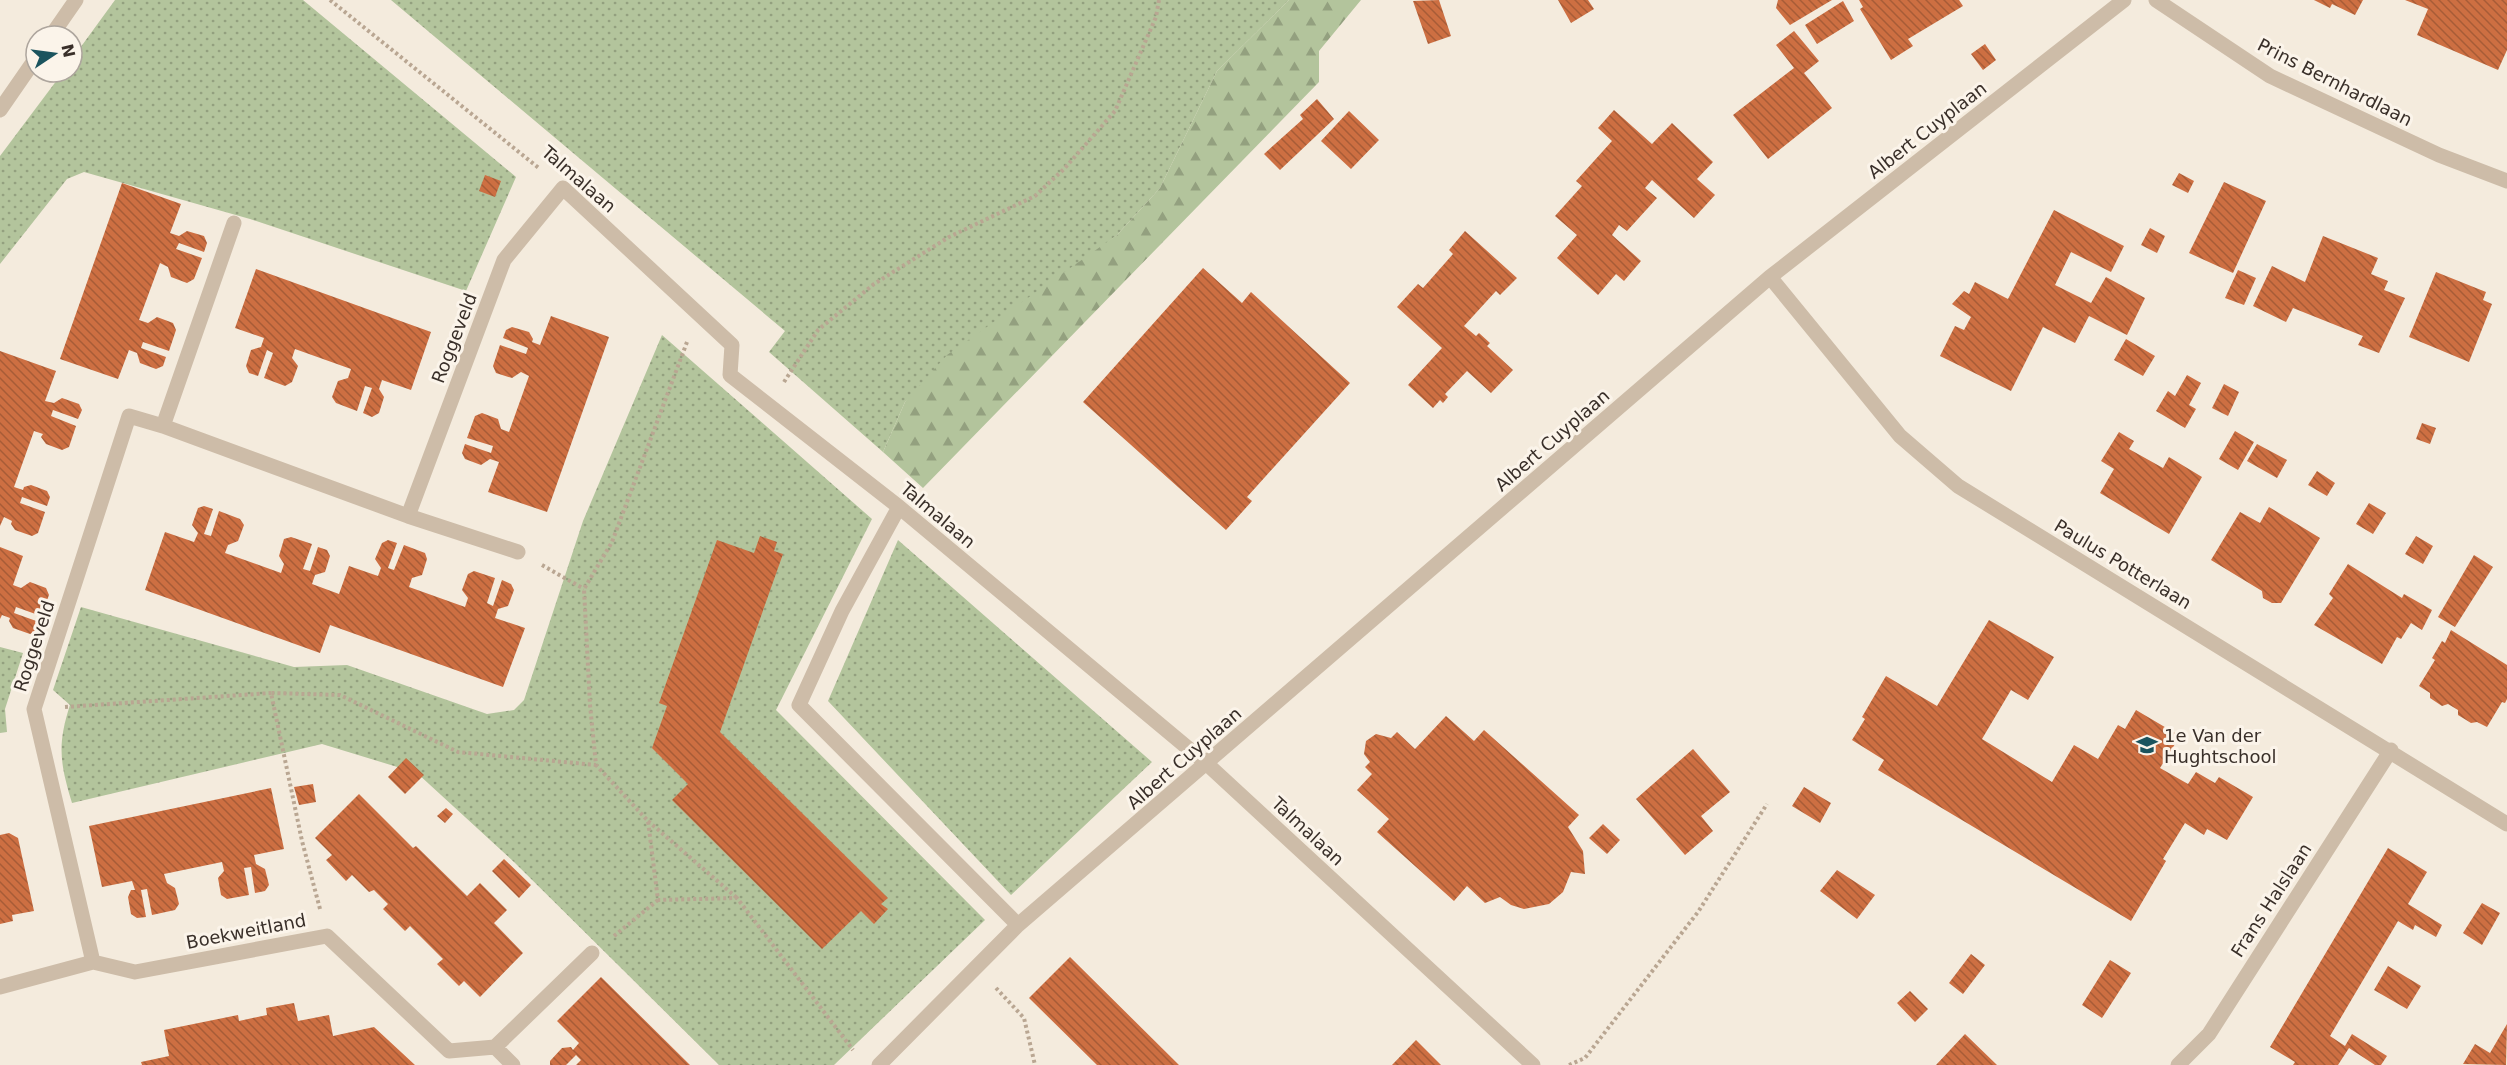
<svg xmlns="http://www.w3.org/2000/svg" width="2507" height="1065" viewBox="0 0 2507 1065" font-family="'DejaVu Sans',sans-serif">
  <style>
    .grass { fill: url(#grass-dots) }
    .forest { fill: url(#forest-firs) }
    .building { fill: url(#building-back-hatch) }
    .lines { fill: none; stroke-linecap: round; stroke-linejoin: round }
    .path { stroke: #b9a692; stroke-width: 4; stroke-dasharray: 3 3; stroke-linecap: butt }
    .minor { stroke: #cdbca8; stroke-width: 15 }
    .labels { text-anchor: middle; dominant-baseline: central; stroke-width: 6; stroke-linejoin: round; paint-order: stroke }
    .street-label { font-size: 18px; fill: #392f29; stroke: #fbf4ea }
    .poi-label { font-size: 18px; fill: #392f29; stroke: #fbf4ea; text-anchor: start }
  </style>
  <defs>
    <pattern id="grass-dots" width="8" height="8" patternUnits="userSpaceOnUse" patternTransform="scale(1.5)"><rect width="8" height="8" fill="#b3c49c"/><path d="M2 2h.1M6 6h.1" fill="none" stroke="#93a07f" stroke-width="1.8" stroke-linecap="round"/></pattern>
    <pattern id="forest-firs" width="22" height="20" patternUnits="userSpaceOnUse" patternTransform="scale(1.5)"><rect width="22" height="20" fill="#b3c49c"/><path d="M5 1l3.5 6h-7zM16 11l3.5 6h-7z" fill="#93a07f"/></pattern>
    <pattern id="building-back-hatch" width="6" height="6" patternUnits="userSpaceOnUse" patternTransform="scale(1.5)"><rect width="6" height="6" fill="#cd6f42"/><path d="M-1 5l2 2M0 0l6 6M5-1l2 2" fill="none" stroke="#a75c37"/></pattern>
  </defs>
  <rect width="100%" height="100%" fill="#f4ebdd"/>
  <path class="grass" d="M115,0H303L516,177L466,291L250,219L84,172L67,179L0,264V156L63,72H72V59Z
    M391,0H1289L1217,71L1160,188L1117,235L905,402L883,452L769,352L785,331Z
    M662,335L872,519L776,710L985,920L834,1065H719L514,862L417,773L322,744L72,803C60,763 57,745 70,705L53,690L81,607L294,667L347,665L487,714L514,710L524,700L583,521Z
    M898,540L1152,762L1011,895L828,701Z
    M0,647L23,653L5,709L7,732L0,733Z"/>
  <path class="forest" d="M1289,0H1361L1319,51V82L923,488L883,452L905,402L947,355L1117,235L1160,188L1217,71Z"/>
  <path class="building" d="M1439,0L1451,36L1428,44L1413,1Z
    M1558,0H1588L1594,9L1571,23Z
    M1778,0H1832L1790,25L1776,8Z
    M1859,0H1959L1963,6L1908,39L1913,46L1891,60L1860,9L1863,7Z
    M2314,0H2363L2355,15L2332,4L2330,8Z
    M2405,0H2507V50L2498,70L2417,35L2428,9Z
    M1843,1L1854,21L1817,44L1805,25Z
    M1794,31L1819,61L1804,73L1832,108L1768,159L1733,115L1794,68L1776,45Z
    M1985,44L1996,60L1983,70L1971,54Z
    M1317,99L1334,119L1280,170L1264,154L1303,119L1300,115Z
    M1614,110L1652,144L1672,123L1713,162L1697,179L1715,195L1694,218L1652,180L1645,188L1657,198L1627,231L1619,225L1612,235L1641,261L1624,281L1616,274L1598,295L1557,258L1577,235L1555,216L1582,186L1576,181L1612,141L1598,128Z
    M1349,111L1379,140L1351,169L1321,141Z
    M2179,173L2194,181L2188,193L2172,185Z
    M485,175L501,181L495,197L479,191Z
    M2224,182L2266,201L2233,273L2189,253Z
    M122,183L181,204L170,233L179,236L187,231L204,236L207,243L204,252L179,243L176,249L202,258L194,279L187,283L171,277L168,267L160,263L139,320L148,323L157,317L173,323L176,330L169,351L143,342L141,348L166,357L163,366L156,369L140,363L137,353L129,350L118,379L60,359Z
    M2054,210L2124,246L2111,272L2071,252L2055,285L2091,303L2106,277L2145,298L2127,335L2089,316L2075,343L2043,327L2011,391L1940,356L1955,326L1964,330L1971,317L1952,304L1964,291L1969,294L1975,282L2008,299Z
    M2150,228L2165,236L2157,253L2141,245Z
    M1465,231L1517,278L1500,295L1496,291L1464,326L1476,336L1479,333L1490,343L1487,346L1513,370L1491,393L1467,371L1445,394L1448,397L1443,403L1440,400L1433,408L1408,385L1442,348L1397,307L1418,284L1423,288L1453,254L1449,250Z
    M2323,236L2378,258L2371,274L2388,281L2384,290L2405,298L2379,353L2358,345L2363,336L2293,308L2286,322L2253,306L2272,266L2305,282Z
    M1203,268L1242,303L1251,292L1350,383L1247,497L1252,501L1226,530L1083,402Z
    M256,269L431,332L411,390L382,380L379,389L384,397L379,413L372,417L363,413L372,388L365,386L357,411L336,403L332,397L338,381L348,378L351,369L295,349L292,358L298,366L292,382L285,386L264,378L273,353L267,350L258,376L249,373L246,366L251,350L261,347L264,338L235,328Z
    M2238,270L2256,278L2244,305L2225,298Z
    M2436,272L2486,292L2483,300L2492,304L2469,362L2409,337Z
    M551,316L609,337L547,512L488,492L499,462L490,459L481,465L465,459L462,453L465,444L491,453L493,446L467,438L475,416L482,413L498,419L501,429L509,432L529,376L521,372L512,378L496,373L493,366L500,345L526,354L528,348L503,338L506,330L512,327L529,332L533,339L532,342L540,345Z
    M2126,339L2155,356L2143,376L2114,360Z
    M0,351L56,371L45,401L54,403L62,398L79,404L82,410L78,419L53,410L51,416L76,426L69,447L62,450L46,444L41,437L43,434L34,431L14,487L23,490L24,487L31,485L47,491L50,497L47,506L22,497L20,503L45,512L38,533L32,536L15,530L11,524L12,521L4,517L0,526Z
    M2187,375L2201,383L2189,405L2196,409L2185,428L2156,411L2168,391L2175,396Z
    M2224,384L2239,392L2228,416L2212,408Z
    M2422,423L2436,428L2430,444L2416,439Z
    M2235,431L2254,442L2238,470L2219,459Z
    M2119,432L2134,441L2129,449L2163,468L2169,457L2202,477L2169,534L2100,493L2114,469L2101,461Z
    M2257,444L2287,460L2277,478L2247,461Z
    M2317,471L2335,483L2327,496L2308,485Z
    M2369,503L2386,513L2373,534L2356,524Z
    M204,506L213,509L204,534L211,536L219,511L240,519L244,525L238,541L228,545L225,553L281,573L284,564L279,556L284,539L291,537L312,544L303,569L310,571L318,547L327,550L330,556L325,572L315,575L312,584L339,594L349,566L378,576L381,568L375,559L382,543L388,540L397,543L388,568L394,570L404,545L425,553L427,559L422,575L412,578L409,587L465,607L468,598L462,590L468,574L474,571L495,578L487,603L493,606L502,580L511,584L514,590L508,606L498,609L495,618L525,628L503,687L330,625L320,653L145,590L165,532L194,542L198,533L192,525L198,508Z
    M2269,507L2320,538L2281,603H2272L2263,598L2262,591L2211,560L2240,512L2260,523Z
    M760,536L777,542L774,551L783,554L720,732L888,898L881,904L888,909L874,924L861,911L822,949L672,800L688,784L652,748L667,706L659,703L717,540L754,553Z
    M2416,536L2433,546L2423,564L2405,554Z
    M0,547L23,556L13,585L21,588L30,582L46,588L49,595L41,616L16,607L14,613L39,622L36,631L30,634L13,628L9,621L10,618L2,615L0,619Z
    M2474,555L2493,567L2455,627L2438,617Z
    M2348,564L2402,598L2404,594L2432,610L2422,630L2411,623L2401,639L2397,637L2382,664L2314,625L2333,598L2329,594Z
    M1989,620L2054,657L2028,700L2011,690L1982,739L2052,782L2074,745L2098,759L2118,725L2125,729L2136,710L2180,736L2160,768L2188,784L2196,772L2215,783L2219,777L2253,797L2227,840L2207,829L2204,835L2185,823L2163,859L2166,861L2131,921L1878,770L1884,760L1852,740L1865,719L1862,717L1886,676L1937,706Z
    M2451,630L2507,665V699L2505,703L2502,702L2487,727L2477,722L2471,723L2458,715V710L2448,704L2442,706L2430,698V693L2419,686L2435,660L2432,658L2442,641L2445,643Z
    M1446,716L1474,741L1484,730L1579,815L1568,827L1583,851L1585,874L1571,872L1563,892L1549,904L1524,909L1511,905L1500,897L1485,903L1467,886L1454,901L1377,832L1389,819L1357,790L1372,774L1365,767L1370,762L1364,754L1366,741L1376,734L1391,738L1397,732L1415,749Z
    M1693,749L1730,792L1701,816L1713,831L1685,855L1636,799Z
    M406,758L424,775L405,794L388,777Z
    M313,784L316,802L299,805L294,787Z
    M1804,787L1831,803L1820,823L1792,806Z
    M271,788L284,849L254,855L256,864L265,869L269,885L265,891L255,893L251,867L244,868L249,895L227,899L221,895L218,878L224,871L222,862L164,874L167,883L175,888L179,904L175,910L152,915L147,889L141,890L146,917L137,918L131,914L128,897L131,890H135L132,881L102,887L89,826Z
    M359,794L413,848L416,846L467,896L480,883L507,910L494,923L523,953L480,997L464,981L459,986L437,964L443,959L410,926L405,931L383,909L388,904L374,890L369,892L352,875L346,881L326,860L332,855L315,838Z
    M446,808L453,814L445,823L437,816Z
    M1603,824L1620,840L1607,854L1589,838Z
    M9,833L18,838L34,911L12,915L13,921L0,924V835Z
    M2388,848L2427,872L2408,904L2442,925L2436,937L2415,925L2413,930L2398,921L2330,1036L2345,1046L2352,1034L2387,1056L2381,1065H2375L2349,1048L2338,1065H2293L2295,1062L2270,1047Z
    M504,859L531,885L519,898L492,871Z
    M1837,870L1875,895L1857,919L1820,891Z
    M2482,903L2500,913L2482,945L2463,933Z
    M1971,954L1985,965L1963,994L1949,983Z
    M1070,957L1179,1065H1097L1029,998Z
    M2110,960L2131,973L2102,1018L2082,1005Z
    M2388,966L2421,986L2407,1009L2374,990Z
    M601,977L690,1065H576L581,1060L576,1055L566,1065H550V1061L562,1048L571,1047L573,1050L579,1043L557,1021Z
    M1910,991L1928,1009L1915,1022L1897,1003Z
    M294,1003L298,1021L329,1015L333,1036L374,1027L415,1065H142L141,1062L169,1056L164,1030L238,1015L239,1021L267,1015L266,1008Z
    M2507,1024L2506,1065L2463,1064L2475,1044L2490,1053Z
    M1965,1034L1997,1065H1936Z
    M1416,1040L1441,1065H1392Z"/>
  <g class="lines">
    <path class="path" d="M330,0L540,169
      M687,342L612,542L584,589L590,705L596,765L648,821L658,900L737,898L853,1050
      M784,382L818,330L874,284L949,237L1035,196L1064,169L1115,111L1156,17L1159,0
      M542,565L584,589
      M65,707L271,693
      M648,821L737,898
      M320,909L302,841L271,693L340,695L458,752L596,765
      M614,936L658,900
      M996,988L1024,1018L1035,1065
      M1569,1065L1585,1058L1698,912L1767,804"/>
    <path class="minor" d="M2156,0L2270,76L2439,155L2507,181
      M51,36L76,0
      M0,110L36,58
      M1770,277L1900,436L1958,486L2507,824
      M163,426L234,223
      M899,507L842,611L799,705L1018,925
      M408,516L504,260L563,188L732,345L730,375L899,507L1207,764L1533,1065
      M93,962L34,709L129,416L163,426L408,516L518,552
      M0,987L93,962L135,972L327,936L449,1051L495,1047L592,953
      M495,1047L513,1065
      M879,1065L1018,925L1770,277L2124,0
      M2178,1065L2209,1034L2391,750"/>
  </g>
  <defs>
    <symbol id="school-bare" viewBox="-9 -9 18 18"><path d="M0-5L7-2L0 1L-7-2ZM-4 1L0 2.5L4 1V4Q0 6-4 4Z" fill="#1b545e" stroke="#fbf4ea" stroke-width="2.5" paint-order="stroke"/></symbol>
  </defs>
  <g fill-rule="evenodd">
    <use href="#school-bare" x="2132" y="730" width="30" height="30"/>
  </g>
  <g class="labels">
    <g class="street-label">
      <text transform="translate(2335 82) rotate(27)">Prins Bernhardlaan</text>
      <text transform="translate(1927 130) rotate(-38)">Albert Cuyplaan</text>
      <text transform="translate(579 179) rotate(41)">Talmalaan</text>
      <text transform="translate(454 338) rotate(-69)">Roggeveld</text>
      <text transform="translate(1552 440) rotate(-41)">Albert Cuyplaan</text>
      <text transform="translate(938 515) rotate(40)">Talmalaan</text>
      <text transform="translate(2123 564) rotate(31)">Paulus Potterlaan</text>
      <text transform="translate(34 646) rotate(-72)">Roggeveld</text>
      <text transform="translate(1184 758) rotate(-41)">Albert Cuyplaan</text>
      <text transform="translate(1308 831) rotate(43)">Talmalaan</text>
      <text transform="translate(2271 900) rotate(-57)">Frans Halslaan</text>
      <text transform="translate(246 931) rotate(-11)">Boekweitland</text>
    </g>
    <g class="poi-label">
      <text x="2164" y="735">1e Van der<tspan x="2164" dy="21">Hughtschool</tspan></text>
    </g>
  </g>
  <g transform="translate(54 54) rotate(77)"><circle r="28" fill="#fbf4ea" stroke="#ada59d" stroke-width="1.5"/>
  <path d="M0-4.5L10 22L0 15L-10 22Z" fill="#1b545e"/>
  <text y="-9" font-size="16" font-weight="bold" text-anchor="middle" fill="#392f29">N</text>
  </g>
</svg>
